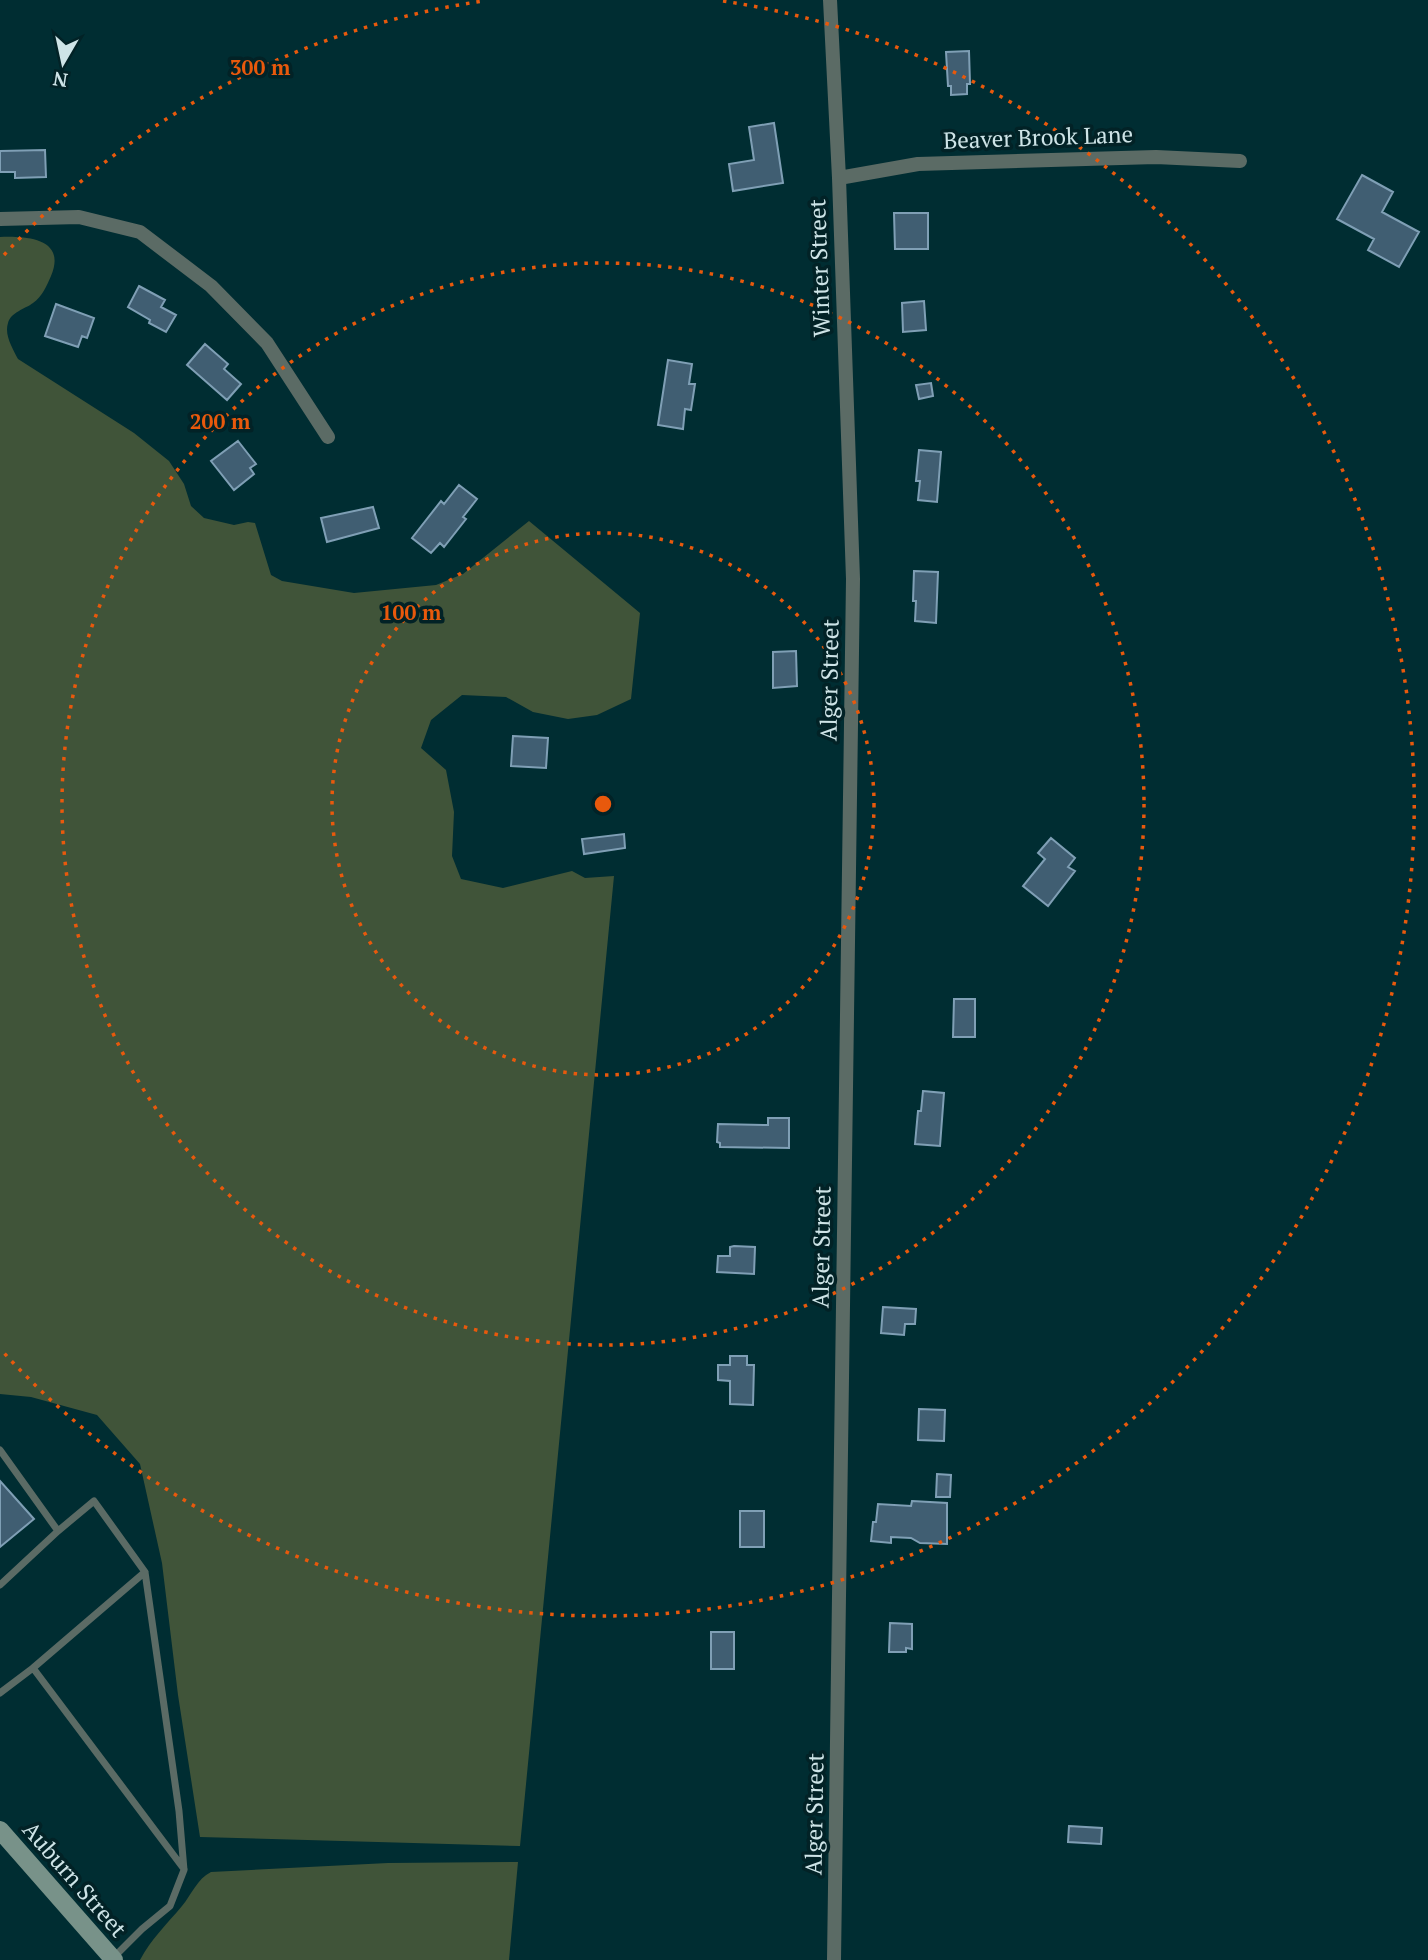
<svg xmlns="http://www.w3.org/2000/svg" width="1428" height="1960" viewBox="0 0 1428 1960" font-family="'PT Serif',serif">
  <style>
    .green { fill: #405439 }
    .building { fill: #405e72; stroke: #7f9fb5; stroke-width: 2 }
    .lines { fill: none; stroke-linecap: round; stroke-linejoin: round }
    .lane { stroke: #5b6b65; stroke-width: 7 }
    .street { stroke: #5b6b65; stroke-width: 14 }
    .secondary { stroke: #789289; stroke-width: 18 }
    .ring { fill: none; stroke: #e8590c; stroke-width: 3.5; stroke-dasharray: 3.5 7 }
    .labels { text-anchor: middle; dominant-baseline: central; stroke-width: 7; stroke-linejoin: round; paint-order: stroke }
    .street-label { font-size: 23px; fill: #cee4e7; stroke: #022226 }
    .centre { fill: #e8590c; stroke: #022226; stroke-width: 3.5 }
    .ring-label { font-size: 21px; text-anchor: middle; font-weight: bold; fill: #e8590c; stroke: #022226; stroke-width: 7; stroke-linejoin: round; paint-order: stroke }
  </style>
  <rect width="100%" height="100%" fill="#002d32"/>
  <path class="green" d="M0,237C26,236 67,238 51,276C47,285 42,297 33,303C25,309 11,312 8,323C4,335 13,349 18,359L134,433L169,461L184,484L191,506L204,518L234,525L248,522L255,523L271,575L282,581L354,593L436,585L463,574L529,521L640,613L631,699L597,715L568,719L533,712L506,697L462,695L431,720L421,748L446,770L454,812L452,856L461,879L503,888L572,871L585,878L614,876L520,1846L200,1837L178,1695L162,1563L140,1464L97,1415L31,1397L0,1394Z
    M518,1862L509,1960H140C151,1939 167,1924 182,1906C192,1894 197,1879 211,1872L388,1863Z"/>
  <path class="building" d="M969,51L970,84H967V94L951,95V86H948L946,52Z
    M774,123L783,183L733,191L729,164L754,160L749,127Z
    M45,150L46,177L15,178V172H0V151Z
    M1362,175L1393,192L1382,212L1419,232L1399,267L1368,250L1374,239L1337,219Z
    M894,213H928V249H895Z
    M139,286L165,300L161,307L176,315L166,332L149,323L150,320L128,307Z
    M924,301L926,330L903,332L902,303Z
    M56,304L94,318L87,338L82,336L78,347L45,336Z
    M205,344L228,364L224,369L241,384L227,400L187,365Z
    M668,360L692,364L689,384H695L691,410L685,409L683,429L658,425Z
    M931,383L933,396L919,399L916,385Z
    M238,441L256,464L250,468L254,474L234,490L211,461Z
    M919,450L941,452L937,502L918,500L920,481H916Z
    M459,485L477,499L463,517L466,519L444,547L440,543L431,553L412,538L441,501L444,504Z
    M373,507L379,528L327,542L321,518Z
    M914,571L938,572L936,623L915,621L916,601H913Z
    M796,651L797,686L773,688V652Z
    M513,736L548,738L546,768L511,766Z
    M624,834L625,848L584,854L582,839Z
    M1051,838L1075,858L1068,867L1075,871L1048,906L1023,886L1045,859L1038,853Z
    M954,999H975V1037H953Z
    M923,1091L944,1093L940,1146L915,1144L918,1111H921Z
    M768,1118H789V1148L720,1147V1143L717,1142L718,1124L768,1125Z
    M734,1246L755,1247L754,1274L717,1272L718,1256H730V1247Z
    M883,1307L916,1309L915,1324H905L904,1335L881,1333Z
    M730,1356H747V1365H754L753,1405L730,1404V1381L718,1380V1365H730Z
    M919,1409L945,1410L944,1441L918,1440Z
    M937,1474L951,1475L950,1497H936Z
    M0,1481L34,1519L0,1547Z
    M912,1501L947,1503V1544L920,1543L911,1538L891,1537V1543L871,1541L873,1522H876L878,1504L911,1506Z
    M740,1511H764V1547H740Z
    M890,1623L912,1624V1649L906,1648V1652H889Z
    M711,1632H734V1669H711Z
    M1069,1826L1102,1828L1101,1844L1068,1842Z"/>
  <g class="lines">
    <path class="lane" d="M0,1450L58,1531
      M145,1572L33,1668L184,1869
      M0,1585L58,1531L94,1501L145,1572L179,1811L184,1870L170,1906L142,1929L113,1958
      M0,1693L33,1668"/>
    <path class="street" d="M830,0L839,178L853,579L834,1960
      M839,178L918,164L1156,157L1240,161
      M0,219L79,217L140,232L211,286L267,343L328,437"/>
    <path class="secondary" d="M0,1830L114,1960"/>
  </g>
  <g class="ring">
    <circle cx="603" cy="804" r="271"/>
    <circle cx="603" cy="804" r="541"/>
    <path d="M4 255A812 812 0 0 1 483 1M723 1A812 812 0 1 1 4 1353"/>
  </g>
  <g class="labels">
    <g class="street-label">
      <text transform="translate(1038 137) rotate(-2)">Beaver Brook Lane</text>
      <text transform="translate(819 268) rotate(-92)">Winter Street</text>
      <text transform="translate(829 680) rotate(-89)">Alger Street</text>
      <text transform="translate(821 1247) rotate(-89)">Alger Street</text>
      <text transform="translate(814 1814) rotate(-89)">Alger Street</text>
      <text transform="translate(75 1879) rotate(49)">Auburn Street</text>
    </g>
  </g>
  <circle cx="603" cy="804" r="10" class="centre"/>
  <g class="ring-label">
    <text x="260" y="75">300 m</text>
    <text x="220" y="429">200 m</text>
    <text x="411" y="620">100 m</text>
  </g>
  <g transform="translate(63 63) rotate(189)" stroke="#022226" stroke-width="5" paint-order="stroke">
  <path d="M0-5L12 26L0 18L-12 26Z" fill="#cee4e7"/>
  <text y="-10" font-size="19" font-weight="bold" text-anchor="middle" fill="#cee4e7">N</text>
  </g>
</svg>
